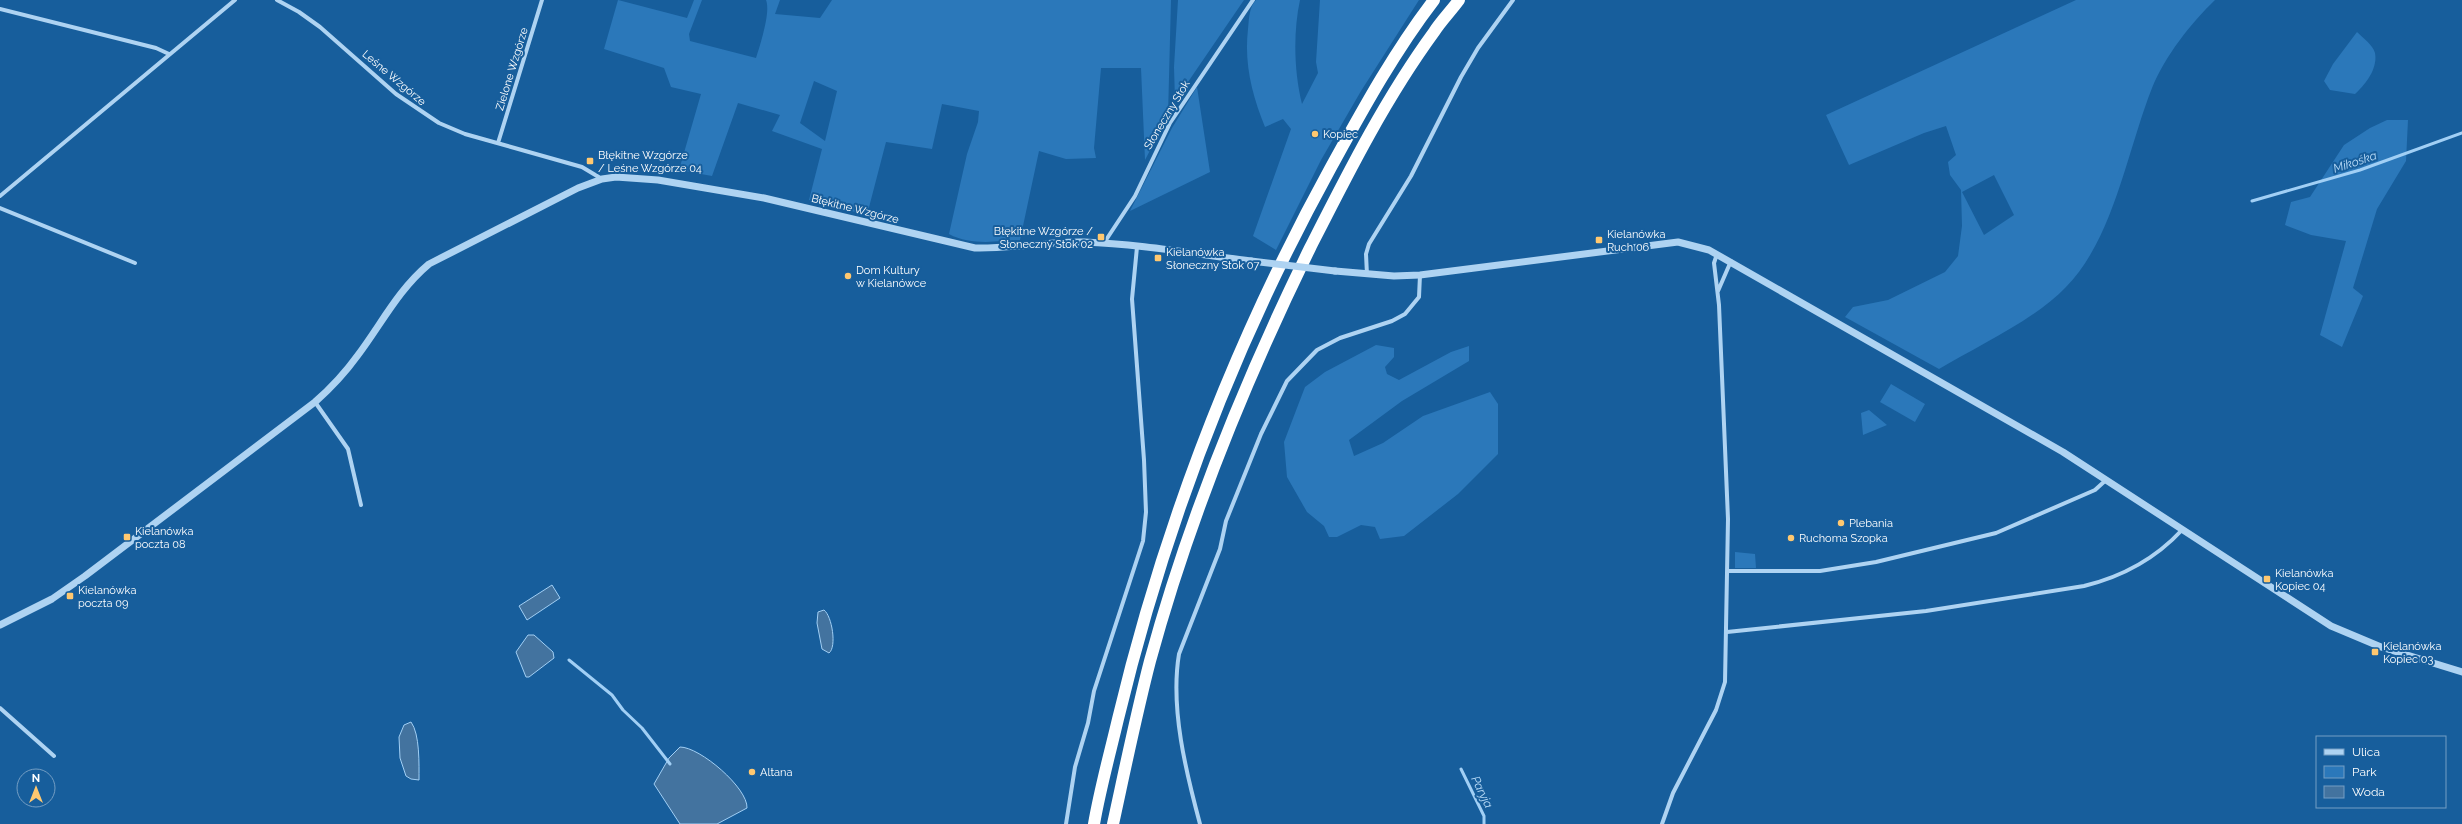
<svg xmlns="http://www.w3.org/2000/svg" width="2462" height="824" viewBox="0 0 2462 824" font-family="Raleway,sans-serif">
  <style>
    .green { fill: #2b78ba; fill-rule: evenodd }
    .water { fill: #43739f; stroke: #a1cff5 }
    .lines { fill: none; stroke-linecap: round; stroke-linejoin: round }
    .stream { stroke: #a1cff5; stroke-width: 3 }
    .minor { stroke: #aed3f2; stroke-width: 4 }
    .tertiary { stroke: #aed3f2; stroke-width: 7 }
    .motorway { stroke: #fff; stroke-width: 12 }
    .tertiary-bridge { stroke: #aed3f2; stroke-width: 7 }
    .poi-dot { fill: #ffc870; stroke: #175e9c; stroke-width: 1.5 }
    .labels { text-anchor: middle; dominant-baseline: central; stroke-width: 4; stroke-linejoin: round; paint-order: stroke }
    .street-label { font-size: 11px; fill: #fff; stroke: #175e9c }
    .poi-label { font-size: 11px; fill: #fff; stroke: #175e9c; text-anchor: start }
    .water-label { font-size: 12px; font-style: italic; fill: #bbddf9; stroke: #175e9c }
  </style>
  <rect width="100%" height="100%" fill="#175e9c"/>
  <path class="green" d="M618,0L687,18L694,0H702L689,34L690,41L756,58C760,45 771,12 766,0H780L775,14L820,18L832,0H1171L1168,116L1145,160L1141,68H1101L1094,148L1096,158L1066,159L1039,151L1020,240C997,241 971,246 949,234L967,154L978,122L979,111L942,104L932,149L886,142L867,215L809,200L822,149L772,131L780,115L738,103L712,176L679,170L701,94L671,87L664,68L604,49ZM814,81L837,91L825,141L800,123Z
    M1178,0H1244L1175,101L1174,67Z
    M1256,0H1300C1293,32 1294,72 1302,104L1318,73L1316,62L1320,0H1419L1361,91L1321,160L1276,250L1253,236L1291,129L1283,119L1265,127C1252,95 1244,64 1248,29C1249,18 1249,8 1256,0Z
    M2076,0H2215C2191,23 2165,56 2152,88C2127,151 2114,238 2066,287C2036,319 1978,346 1939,369L1845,317L1853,307L1888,300L1945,272L1958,256L1962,226L1961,190L1950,175L1948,162L1956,155L1946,126L1924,133L1849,165L1826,115ZM1994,175L2014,215L1984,235L1962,192Z
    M2357,32C2363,38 2373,45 2375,53C2378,69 2365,85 2355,94L2330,90L2324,81L2333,64Z
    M1197,87L1210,172L1130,211L1172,128Z
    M2387,120H2408L2406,161L2377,209L2353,288L2363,296L2342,347L2320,335L2346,241L2311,235L2285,225L2291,202L2310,197L2344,145L2370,128Z
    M1376,345L1394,348V357L1385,367L1387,374L1399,380L1451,352L1469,346V361L1402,401L1349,440L1354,456L1383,443L1423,416L1490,392L1498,404V454L1458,494L1404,536L1380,539L1375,527L1361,525L1337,537H1329L1324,526L1307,512L1287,477L1284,442L1305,387L1325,372Z
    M1891,384L1925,404L1915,422L1880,402Z
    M1869,410L1887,425L1863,435L1861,413Z
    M1735,552L1755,554L1756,568H1735Z"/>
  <path class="water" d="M552,585L560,598L527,620L519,606Z
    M824,610C832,616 837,647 829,653L822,649L817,623L818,612Z
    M528,635H534L553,652L554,658L529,677H526L516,652Z
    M411,722C420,734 419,765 419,780L411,779L406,776L400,758L399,737L404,725Z
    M680,747C700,747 748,788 747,808L717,824H680L654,784L669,758Z"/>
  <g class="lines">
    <path class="stream" d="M2252,201L2360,170L2462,133
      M569,660L612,695L623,710L642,728L670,764
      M1461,769L1484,816V824"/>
    <path class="minor" d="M277,0L299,12L320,27L396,94L439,123L465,134L582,167L602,179
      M0,9L156,48L169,54
      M498,143L542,0
      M0,196L235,0
      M0,208L135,263
      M1104,243L1135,196L1170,123L1253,0
      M1367,275L1366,254L1369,244L1411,176L1461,77L1478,48L1513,0
      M1718,291L1731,261
      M315,402L348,449L361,505
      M1728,571H1820L1876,562L1996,533L2095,490L2106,480
      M1727,632L1926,611L2084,586C2121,577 2156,558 2182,530
      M0,708L54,756
      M1066,824L1075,767L1088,723L1094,691L1143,541L1146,512L1144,460L1132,299L1137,247
      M1200,824C1186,772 1170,708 1179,654L1220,549L1226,521L1261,434L1287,381L1317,350L1340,338L1392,321L1405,314L1419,297L1420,275
      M1662,824L1673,793L1716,710L1725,682L1728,519L1719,305L1714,263L1717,254"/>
    <path class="tertiary" d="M1335,271L1394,276L1420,275L1678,242L1709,250L2063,452L2331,626L2381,647L2462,672
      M0,625L52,599L85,576L315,402C331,388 345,373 358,355C382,323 398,290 429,264L578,188L602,179L616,177L658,180L764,198L975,248C1012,249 1048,241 1084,242C1140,244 1195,254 1251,261"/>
    <path class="motorway" d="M1094,824C1100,789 1110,753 1118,719C1164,527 1235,342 1330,169C1362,111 1394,52 1434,0
      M1113,824C1125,769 1136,715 1150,661C1189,518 1245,381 1310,248C1347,175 1385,99 1434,32C1441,21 1451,11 1459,0"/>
    <path class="tertiary-bridge" d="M1251,261L1335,271"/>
  </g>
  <g class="poi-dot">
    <circle cx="1315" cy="134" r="4"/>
    <rect x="586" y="157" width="8" height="8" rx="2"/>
    <rect x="1097" y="233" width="8" height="8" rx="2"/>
    <rect x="1595" y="236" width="8" height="8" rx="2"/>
    <rect x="1154" y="254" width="8" height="8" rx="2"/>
    <circle cx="848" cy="276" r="4"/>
    <circle cx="1841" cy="523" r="4"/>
    <rect x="123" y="533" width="8" height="8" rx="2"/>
    <circle cx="1791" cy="538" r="4"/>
    <rect x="2263" y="575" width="8" height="8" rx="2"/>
    <rect x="66" y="592" width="8" height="8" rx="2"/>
    <rect x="2371" y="648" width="8" height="8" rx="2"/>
    <circle cx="752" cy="772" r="4"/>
  </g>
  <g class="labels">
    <g class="street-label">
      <text transform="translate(512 69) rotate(-73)">Zielone Wzgórze</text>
      <text transform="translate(394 78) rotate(40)">Leśne Wzgórze</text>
      <text transform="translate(1167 115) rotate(-59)">Słoneczny Stok</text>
      <text transform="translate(855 209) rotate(14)">Błękitne Wzgórze</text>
    </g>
    <g class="poi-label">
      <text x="1323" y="134">Kopiec</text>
      <text x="598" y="155">Błękitne Wzgórze<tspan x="598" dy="13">/ Leśne Wzgórze 04</tspan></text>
      <text x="1093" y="231" text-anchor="end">Błękitne Wzgórze /<tspan x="1093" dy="13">Słoneczny Stok 02</tspan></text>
      <text x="1607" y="234">Kielanówka<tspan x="1607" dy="13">Ruch 06</tspan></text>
      <text x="1166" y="252">Kielanówka<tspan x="1166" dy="13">Słoneczny Stok 07</tspan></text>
      <text x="856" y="270">Dom Kultury<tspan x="856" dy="13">w Kielanówce</tspan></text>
      <text x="1849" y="523">Plebania</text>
      <text x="135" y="531">Kielanówka<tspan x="135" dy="13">poczta 08</tspan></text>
      <text x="1799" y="538">Ruchoma Szopka</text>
      <text x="2275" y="573">Kielanówka<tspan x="2275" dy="13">Kopiec 04</tspan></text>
      <text x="78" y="590">Kielanówka<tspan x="78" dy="13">poczta 09</tspan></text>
      <text x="2383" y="646">Kielanówka<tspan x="2383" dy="13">Kopiec 03</tspan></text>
      <text x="760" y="772">Altana</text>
    </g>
    <g class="water-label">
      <text transform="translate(2355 162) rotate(-18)">Mikośka</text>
      <text transform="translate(1482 792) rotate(64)">Paryja</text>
    </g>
  </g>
  <rect x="2316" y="736" width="130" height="72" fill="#175e9c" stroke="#749ec4"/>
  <rect x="2324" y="749" width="20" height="6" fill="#aed3f2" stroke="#749ec4"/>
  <text x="2352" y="756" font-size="12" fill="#ffffff">Ulica</text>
  <rect x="2324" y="766" width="20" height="12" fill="#2b78ba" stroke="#749ec4"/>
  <text x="2352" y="776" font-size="12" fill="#ffffff">Park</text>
  <rect x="2324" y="786" width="20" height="12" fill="#43739f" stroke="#749ec4"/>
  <text x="2352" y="796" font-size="12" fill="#ffffff">Woda</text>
  <g transform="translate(36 788)"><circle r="19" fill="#175e9c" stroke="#749ec4"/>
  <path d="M0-3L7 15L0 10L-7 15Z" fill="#ffc870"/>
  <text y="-6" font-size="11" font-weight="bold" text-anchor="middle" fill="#ffffff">N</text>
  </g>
</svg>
